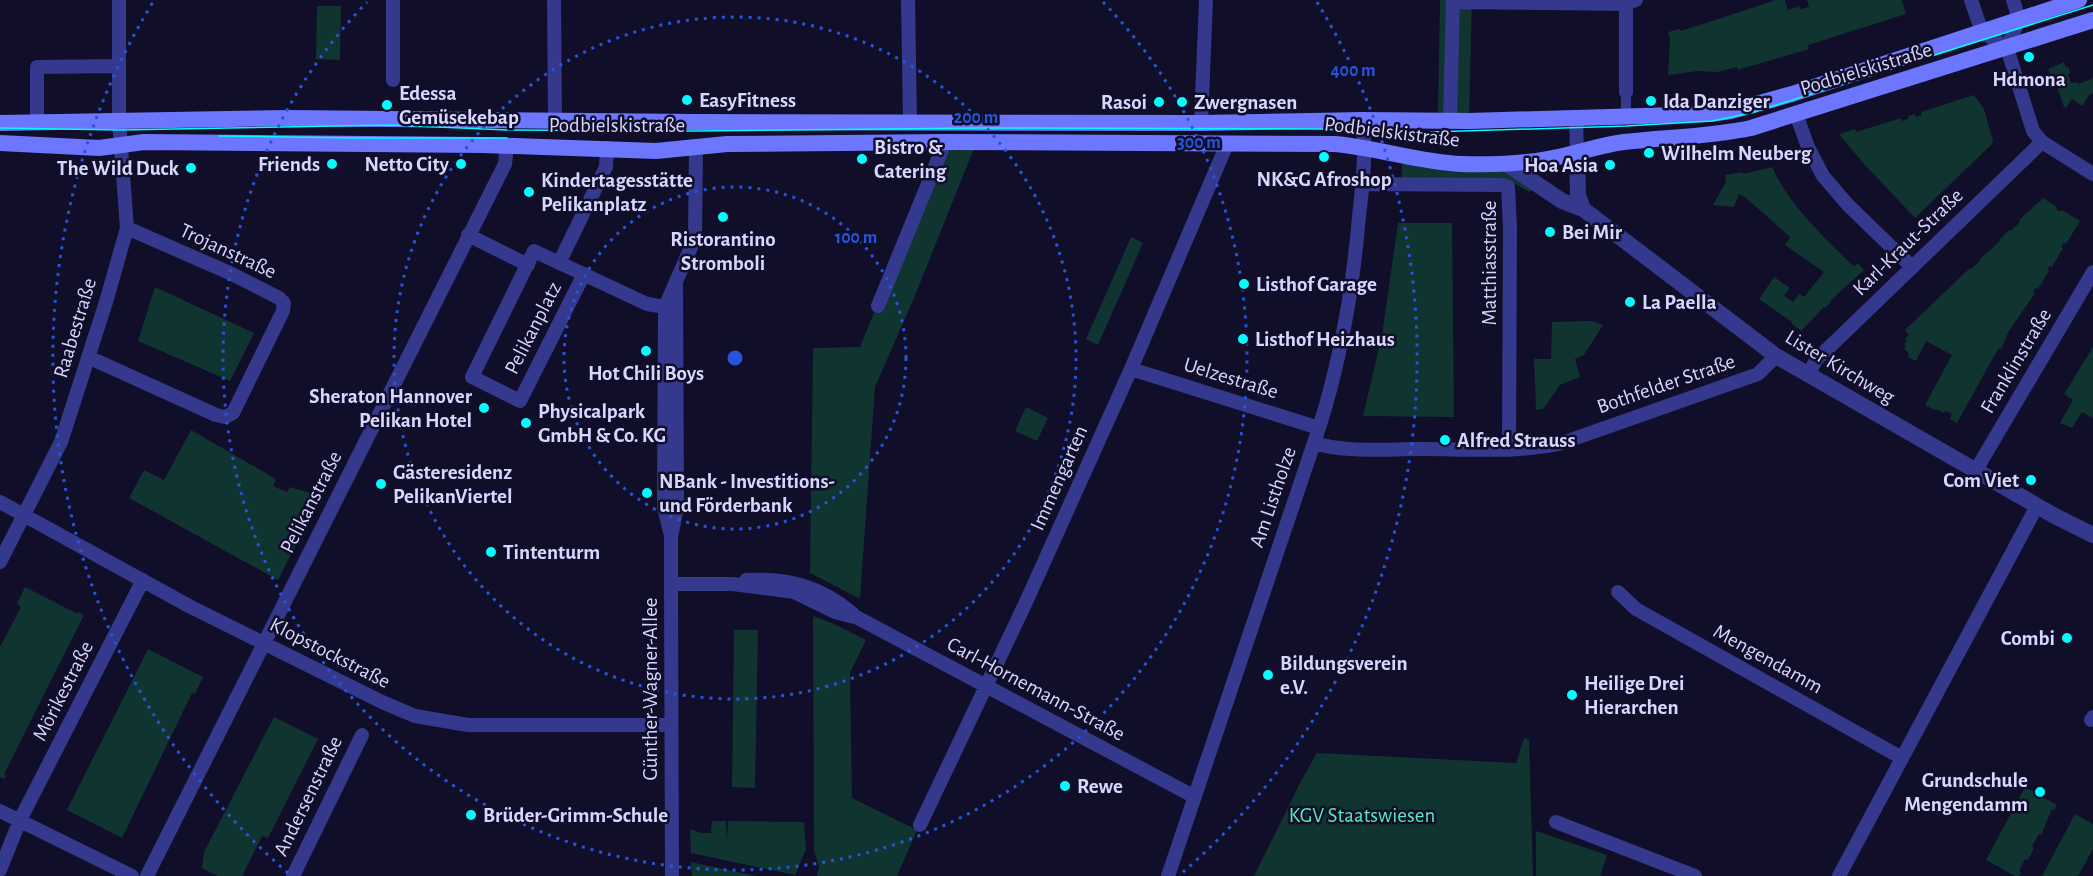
<svg xmlns="http://www.w3.org/2000/svg" width="2093" height="876" viewBox="0 0 2093 876" font-family="'Alegreya Sans',sans-serif">
  <style>
    .green { fill: #103430 }
    .lines { fill: none; stroke-linecap: round; stroke-linejoin: round }
    .pedestrian { stroke: #34398d; stroke-width: 10 }
    .minor { stroke: #34398d; stroke-width: 14 }
    .tertiary { stroke: #34398d; stroke-width: 16 }
    .secondary { stroke: #6d76ff; stroke-width: 16 }
    .tram { stroke: #02fcff; stroke-width: 1.5 }
    .ring { fill: none; stroke: #2655da; stroke-width: 3; stroke-dasharray: 3 6 }
    .poi-dot { fill: #02fcff; stroke: #100e29; stroke-width: 2 }
    .labels { text-anchor: middle; dominant-baseline: central; stroke-width: 5; stroke-linejoin: round; paint-order: stroke }
    .street-label { font-size: 21px; fill: #d7d6ff; stroke: #100e29 }
    .poi-label { font-size: 21px; font-weight: bold; fill: #d7d6ff; stroke: #100e29; text-anchor: start }
    .park-label { font-size: 21px; fill: #56ebb9; stroke: #100e29 }
    .centre { fill: #2655da; stroke: #100e29; stroke-width: 3 }
    .ring-label { font-size: 18px; text-anchor: middle; font-weight: bold; fill: #2655da; stroke: #100e29; stroke-width: 5; stroke-linejoin: round; paint-order: stroke }
  </style>
  <rect width="100%" height="100%" fill="#100e29"/>
  <path class="green" d="M1440,0H1472L1469,121L1438,113Z
    M1776,0H1785L1788,10L1799,6L1800,9L1809,7L1807,0H1902L1906,14L1808,45L1809,49L1738,70L1737,67L1718,72L1697,71L1668,75L1670,39L1668,32L1680,29L1681,31Z
    M317,6H341L340,60L316,59Z
    M2064,62L2066,67L2069,68L2070,73L2068,74L2071,83L2077,82L2078,84L2092,79L2093,77V94H2090L2082,106L2072,99L2066,108L2064,107L2054,78H2052L2048,69Z
    M1974,95L1984,109L1993,141L1992,144L1915,218L1865,165L1841,137L1840,134L1855,129L1856,132L1901,118L1902,121L1908,119V116L1915,114L1916,117L1922,115L1921,112Z
    M975,146L914,298L875,387L860,599L810,573L813,348L860,347L941,149Z
    M1402,162L1503,172L1519,177L1536,188L1529,192L1510,181L1402,180Z
    M1772,167C1790,206 1821,234 1850,263L1854,266L1858,263L1864,270L1830,301L1831,302L1825,308L1824,307L1801,331L1792,324V322L1759,299L1774,277L1790,288L1784,296L1793,302L1799,294L1804,297L1824,272L1785,245L1790,237L1745,197L1739,194L1734,207L1713,205L1726,182L1725,175L1743,172V174Z
    M2043,198L2057,207L2056,209L2060,212L2062,210L2080,221L2066,244L2064,243L2061,247L2063,248L2052,267L2050,266L2047,269L2049,271L2038,289L2036,288L2033,292L2035,293L2009,331L2001,349L1999,348L1994,356L1957,423L1950,419L1952,414L1946,411L1944,413L1936,409L1935,410L1925,405L1952,355L1926,341L1916,361L1907,357L1909,354L1904,348L1906,346L1904,344L1907,342L1905,339L1909,335L1905,330L1970,268L1971,269L1981,260L1980,259L2000,241L1999,240L2009,230L2011,231L2020,222L2019,220Z
    M1398,223H1452L1454,417L1363,416L1382,335Z
    M1131,237L1143,243L1098,345L1086,339Z
    M155,287L254,333L230,381L138,341Z
    M1592,321L1603,325L1584,355L1575,359L1580,377L1560,385L1543,409L1536,410L1534,359H1551L1552,322Z
    M2093,347V418L2082,412L2072,428L2060,423L2073,400L2064,394Z
    M1026,407L1048,418L1037,441L1015,431Z
    M191,430L276,479L273,486L287,492L290,487L321,496L278,580L129,498L144,470L164,480Z
    M25,587L76,613L78,612L84,615L4,774L6,776L4,779L0,777V647L21,607L17,604Z
    M813,616L834,624L866,640L850,673L852,798L917,830L897,876H817L819,867L814,850Z
    M734,630H758L755,788L732,787Z
    M148,649L203,677L195,694L192,693L122,838L67,810Z
    M274,717L318,739L268,838L262,836L242,876H218L202,868L204,852Z
    M1524,738L1529,740L1533,876H1254L1301,781L1317,753L1516,763Z
    M2025,787L2057,805L2054,810L2052,809L2041,835L2039,834L2032,846L2034,848L2028,860L2025,859L2019,871L2021,872L2019,876H2015L1986,860Z
    M2075,814L2093,824V849L2078,876H2042Z
    M712,821H726L727,842L728,821L804,822L806,849L795,875L691,853L690,829L701,833H711Z
    M1536,831L1607,855L1600,876H1536Z
    M691,862L756,876H692Z"/>
  <g class="lines">
    <path class="pedestrian" d="M1626,115V92"/>
    <path class="minor" d="M393,0V80
      M554,0L555,120
      M908,0L910,122
      M1971,0L1982,32L2007,48
      M1453,2L1626,4L1636,0
      M2007,48L2033,131L2042,142L2093,174
      M2007,48L2019,19L2013,0
      M1626,92V4
      M1796,114L1808,147L1823,176L1848,205L1912,267
      M1576,117L1577,152
      M1450,121L1453,0
      M37,123V67L119,66
      M1201,123L1206,0
      M1363,184L1502,185L1508,187L1510,227L1509,450
      M468,235L528,265
      M559,263L606,167L607,148
      M584,274L520,401L472,377L534,251L647,304L665,307
      M878,306L945,142
      M88,357L216,415L225,417L233,413L283,311L284,303L279,298L232,274L127,228
      M1131,369L1319,428
      M1808,375L1816,360L2042,142
      M1314,443C1347,453 1386,449 1420,449C1467,449 1514,453 1559,444L1758,374L1776,356
      M1976,470L2093,272
      M0,502L189,606L382,702L415,716L468,725H671
      M670,532L664,507L665,307L695,238L696,148
      M0,562L61,442L106,302L127,228L119,121V0
      M746,580C789,578 820,586 853,614
      M671,584H733L794,592L835,612L858,618L1195,797
      M1618,592L1636,609L1902,758
      M2091,720L2093,717
      M0,811L132,876
      M1556,822L1695,876
      M920,825L1026,602L1131,369L1227,144
      M0,870L20,820L143,580
      M147,876L505,164L507,146
      M293,876L362,735
      M672,876L671,584V537L677,507L676,281
      M1168,876L1319,428C1341,359 1353,288 1359,216C1363,184 1366,153 1363,120
      M1839,876L2037,506"/>
    <path class="tertiary" d="M1577,152L1578,195L1583,209
      M1507,164L1562,201L1583,209L1776,356L2053,515L2093,535"/>
    <path class="secondary" d="M0,123L290,118L696,122L1201,123L1363,120L1469,121L1710,114L1731,111L1792,94L2079,0
      M0,143L99,148L144,142L483,145L656,151L727,144L945,142L1335,144C1378,148 1419,162 1461,164C1492,165 1523,164 1553,158C1577,154 1599,145 1624,142C1667,137 1709,137 1751,128L2093,20"/>
    <path class="tram" d="M0,128L120,130L392,125L507,130L696,131L980,128L1320,129L1398,133L1626,126L1712,121L1751,113L2093,5
      M219,136L359,138H507"/>
  </g>
  <g class="ring">
    <circle cx="735" cy="358" r="171"/>
    <circle cx="735" cy="358" r="341"/>
    <path d="M1103 2A512 512 0 1 1 367 2"/>
    <path d="M288 873A682 682 0 0 1 153 2M1317 2A682 682 0 0 1 1182 873"/>
  </g>
  <g class="poi-dot">
    <circle cx="2029" cy="57" r="6"/>
    <circle cx="687" cy="100" r="6"/>
    <circle cx="1651" cy="101" r="6"/>
    <circle cx="1159" cy="102" r="6"/>
    <circle cx="1182" cy="102" r="6"/>
    <circle cx="387" cy="105" r="6"/>
    <circle cx="1649" cy="153" r="6"/>
    <circle cx="1324" cy="157" r="6"/>
    <circle cx="862" cy="159" r="6"/>
    <circle cx="332" cy="164" r="6"/>
    <circle cx="461" cy="164" r="6"/>
    <circle cx="1610" cy="165" r="6"/>
    <circle cx="191" cy="168" r="6"/>
    <circle cx="529" cy="192" r="6"/>
    <circle cx="723" cy="217" r="6"/>
    <circle cx="1550" cy="232" r="6"/>
    <circle cx="1244" cy="284" r="6"/>
    <circle cx="1630" cy="302" r="6"/>
    <circle cx="1243" cy="339" r="6"/>
    <circle cx="646" cy="351" r="6"/>
    <circle cx="484" cy="408" r="6"/>
    <circle cx="526" cy="423" r="6"/>
    <circle cx="1445" cy="440" r="6"/>
    <circle cx="2031" cy="480" r="6"/>
    <circle cx="381" cy="484" r="6"/>
    <circle cx="647" cy="493" r="6"/>
    <circle cx="491" cy="552" r="6"/>
    <circle cx="2067" cy="638" r="6"/>
    <circle cx="1268" cy="675" r="6"/>
    <circle cx="1572" cy="695" r="6"/>
    <circle cx="1065" cy="786" r="6"/>
    <circle cx="2040" cy="792" r="6"/>
    <circle cx="471" cy="815" r="6"/>
  </g>
  <g class="labels">
    <g class="street-label">
      <text transform="translate(1866 69) rotate(-17)">Podbielskistraße</text>
      <text x="617" y="125">Podbielskistraße</text>
      <text transform="translate(1392 132) rotate(7)">Podbielskistraße</text>
      <text transform="translate(1908 242) rotate(-44)">Karl-Kraut-Straße</text>
      <text transform="translate(228 251) rotate(25)">Trojanstraße</text>
      <text transform="translate(1489 263) rotate(-90)">Matthiasstraße</text>
      <text transform="translate(75 328) rotate(-73)">Raabestraße</text>
      <text transform="translate(533 328) rotate(-63)">Pelikanplatz</text>
      <text transform="translate(2016 361) rotate(-59)">Franklinstraße</text>
      <text transform="translate(1840 367) rotate(31)">Lister Kirchweg</text>
      <text transform="translate(1231 378) rotate(17)">Uelzestraße</text>
      <text transform="translate(1666 384) rotate(-19)">Bothfelder Straße</text>
      <text transform="translate(1059 478) rotate(-66)">Immengarten</text>
      <text transform="translate(1273 497) rotate(-71)">Am Listholze</text>
      <text transform="translate(311 502) rotate(-63)">Pelikanstraße</text>
      <text transform="translate(330 653) rotate(27)">Klopstockstraße</text>
      <text transform="translate(1768 659) rotate(29)">Mengendamm</text>
      <text transform="translate(650 689) rotate(-90)">Günther-Wagner-Allee</text>
      <text transform="translate(1036 689) rotate(28)">Carl-Hornemann-Straße</text>
      <text transform="translate(63 691) rotate(-63)">Mörikestraße</text>
      <text transform="translate(308 796) rotate(-64)">Andersenstraße</text>
    </g>
    <g class="poi-label">
      <text x="2029" y="79" text-anchor="middle">Hdmona</text>
      <text x="399" y="93">Edessa<tspan x="399" dy="24">Gemüsekebap</tspan></text>
      <text x="699" y="100">EasyFitness</text>
      <text x="1663" y="101">Ida Danziger</text>
      <text x="1147" y="102" text-anchor="end">Rasoi</text>
      <text x="1194" y="102">Zwergnasen</text>
      <text x="874" y="147">Bistro &amp;<tspan x="874" dy="24">Catering</tspan></text>
      <text x="1661" y="153">Wilhelm Neuberg</text>
      <text x="320" y="164" text-anchor="end">Friends</text>
      <text x="449" y="164" text-anchor="end">Netto City</text>
      <text x="1598" y="165" text-anchor="end">Hoa Asia</text>
      <text x="179" y="168" text-anchor="end">The Wild Duck</text>
      <text x="1324" y="179" text-anchor="middle">NK&amp;G Afroshop</text>
      <text x="541" y="180">Kindertagesstätte<tspan x="541" dy="24">Pelikanplatz</tspan></text>
      <text x="1562" y="232">Bei Mir</text>
      <text x="723" y="239" text-anchor="middle">Ristorantino<tspan x="723" dy="24">Stromboli</tspan></text>
      <text x="1256" y="284">Listhof Garage</text>
      <text x="1642" y="302">La Paella</text>
      <text x="1255" y="339">Listhof Heizhaus</text>
      <text x="646" y="373" text-anchor="middle">Hot Chili Boys</text>
      <text x="472" y="396" text-anchor="end">Sheraton Hannover<tspan x="472" dy="24">Pelikan Hotel</tspan></text>
      <text x="538" y="411">Physicalpark<tspan x="538" dy="24">GmbH &amp; Co. KG</tspan></text>
      <text x="1457" y="440">Alfred Strauss</text>
      <text x="393" y="472">Gästeresidenz<tspan x="393" dy="24">PelikanViertel</tspan></text>
      <text x="2019" y="480" text-anchor="end">Com Viet</text>
      <text x="659" y="481">NBank - Investitions-<tspan x="659" dy="24">und Förderbank</tspan></text>
      <text x="503" y="552">Tintenturm</text>
      <text x="2055" y="638" text-anchor="end">Combi</text>
      <text x="1280" y="663">Bildungsverein<tspan x="1280" dy="24">e.V.</tspan></text>
      <text x="1584" y="683">Heilige Drei<tspan x="1584" dy="24">Hierarchen</tspan></text>
      <text x="2028" y="780" text-anchor="end">Grundschule<tspan x="2028" dy="24">Mengendamm</tspan></text>
      <text x="1077" y="786">Rewe</text>
      <text x="483" y="815">Brüder-Grimm-Schule</text>
    </g>
    <g class="park-label">
      <text x="1362" y="815">KGV Staatswiesen</text>
    </g>
  </g>
  <circle cx="735" cy="358" r="9" class="centre"/>
  <g class="ring-label">
    <text x="1353" y="76">400 m</text>
    <text x="976" y="123">200 m</text>
    <text x="1199" y="148">300 m</text>
    <text x="856" y="243">100 m</text>
  </g>
</svg>
